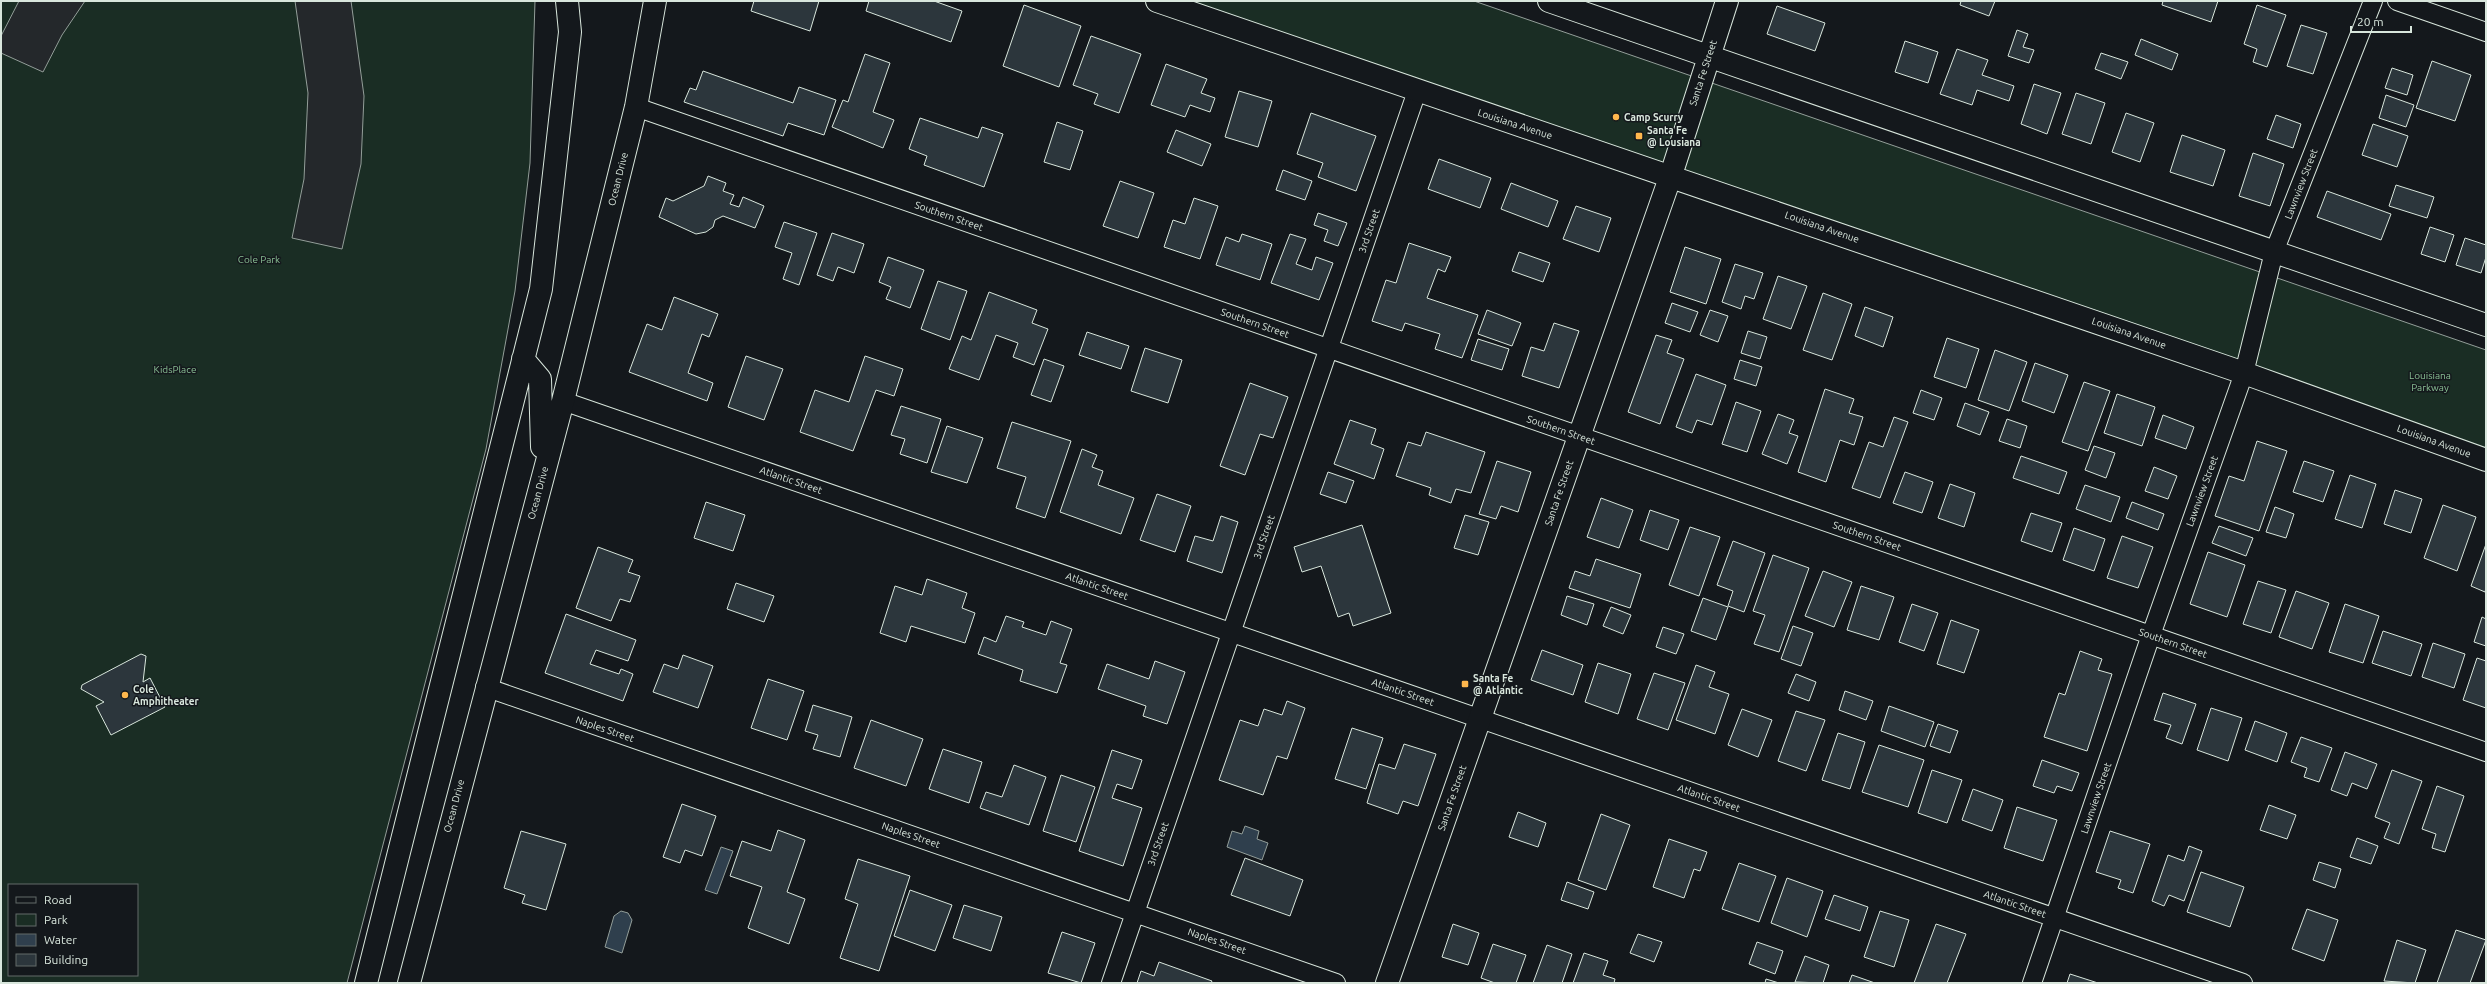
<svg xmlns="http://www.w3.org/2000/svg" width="2487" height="984" viewBox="0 0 2487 984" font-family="Ubuntu,sans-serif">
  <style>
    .green { fill: #1a2d24; stroke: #939e99; fill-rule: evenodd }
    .parking { fill: #24282b; stroke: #939e99 }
    .water { fill: #2f3f4d; stroke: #939e99 }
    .building { fill: #2c363c; stroke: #d8e6dc }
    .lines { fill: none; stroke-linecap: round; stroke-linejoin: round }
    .minor-casing { stroke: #d8e6dc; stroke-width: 20 }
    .secondary-casing { stroke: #d8e6dc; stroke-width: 24 }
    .primary-casing { stroke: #d8e6dc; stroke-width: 24 }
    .minor { stroke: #14181c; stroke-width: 18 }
    .secondary { stroke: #14181c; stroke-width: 22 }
    .primary { stroke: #14181c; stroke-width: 22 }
    .poi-dot { fill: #ffb74d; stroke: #14181c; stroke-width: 1.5 }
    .labels { text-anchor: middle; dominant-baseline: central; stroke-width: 3; stroke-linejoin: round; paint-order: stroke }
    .street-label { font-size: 10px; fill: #d8e6dc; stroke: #14181c }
    .poi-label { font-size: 10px; font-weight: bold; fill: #d8e6dc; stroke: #14181c; text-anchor: start }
    .park-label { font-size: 10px; fill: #8ac095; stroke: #14181c }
  </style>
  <rect width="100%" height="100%" fill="#14181c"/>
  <path class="green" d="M1,1H535L530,163L515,291L486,449L347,983H1ZM9,885H137V975H9Z
    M1190,1H1474L2486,350V450Z"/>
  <path class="parking" d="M19,1H85L62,35L43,72L1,53V36Z
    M295,1H351L364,96L361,164L342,249L292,238L304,179L308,93Z"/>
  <path class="water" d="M1245,826L1259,831L1257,839L1268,843L1262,860L1227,847L1232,831L1242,834Z
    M721,847L733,851L717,894L705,890Z
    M621,911L628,913L632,920L622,953L605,947L614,916Z"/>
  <path class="building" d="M754,1H819L810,31L751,11Z
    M869,1H934L962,11L951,42L866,11Z
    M1961,1H1995L1989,16L1960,5Z
    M2163,1H2218L2211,22L2162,5Z
    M1024,5L1081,26L1059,87L1003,66Z
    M2257,5L2286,15L2267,67L2253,62L2257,49L2244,44Z
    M1777,6L1825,23L1815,51L1767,34Z
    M2301,25L2327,33L2313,74L2287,66Z
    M2017,30L2028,34L2023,47L2034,50L2029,63L2008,56Z
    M1091,36L1141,54L1119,113L1094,104L1098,94L1073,85Z
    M2141,39L2178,54L2172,70L2135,55Z
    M1905,41L1938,52L1928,83L1895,72Z
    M1957,49L1988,60L1982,75L2014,86L2009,101L1977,90L1972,105L1940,94Z
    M2101,53L2128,62L2121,79L2095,69Z
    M865,54L890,63L873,112L894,120L883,148L832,127L843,100L848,102Z
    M2432,61L2471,75L2455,121L2416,108Z
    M1166,64L1207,79L1201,93L1215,98L1210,112L1190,105L1185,117L1151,105Z
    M2392,68L2413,75L2407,95L2385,88Z
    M703,71L793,103L799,87L836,100L824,135L788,123L783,136L684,102L690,88L696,90Z
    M2034,84L2061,93L2047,134L2021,124Z
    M1239,91L1272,101L1258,147L1225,137Z
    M2076,93L2105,103L2091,144L2062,134Z
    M2386,95L2414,105L2406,127L2379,118Z
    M1311,113L1376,136L1356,191L1318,177L1323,163L1297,154Z
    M2126,113L2154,123L2140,162L2112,152Z
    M2276,115L2301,124L2293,148L2267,139Z
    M920,118L978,138L982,127L1003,134L984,187L924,165L927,156L909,149Z
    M1057,122L1083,131L1070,170L1044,162Z
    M2373,124L2408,136L2397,167L2362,155Z
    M1176,130L1211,144L1202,166L1167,152Z
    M2182,135L2225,150L2213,186L2170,172Z
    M2253,153L2284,164L2270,206L2239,196Z
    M1439,159L1491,178L1480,208L1428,189Z
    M1283,170L1312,181L1305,200L1276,190Z
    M708,176L726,183L723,191L734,195L730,204L739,207L743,197L764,206L755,228L723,216L715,220L713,227L706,232L696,234L659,217L666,198L673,201L704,186Z
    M1120,181L1154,193L1138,238L1103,226Z
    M1511,183L1558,201L1548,227L1501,209Z
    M2396,185L2434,197L2427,218L2389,206Z
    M2327,191L2391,214L2381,240L2317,217Z
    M1194,198L1218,206L1200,259L1164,247L1173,220L1185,224Z
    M1576,206L1611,218L1599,252L1563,239Z
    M1318,213L1347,223L1338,246L1324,241L1328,230L1314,225Z
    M784,222L817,233L799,285L783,279L792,253L775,247Z
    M2430,227L2454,235L2445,262L2421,254Z
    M832,233L864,244L854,273L838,267L833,281L817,275Z
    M1242,234L1272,244L1260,280L1216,265L1226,237L1239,242Z
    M1290,234L1306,239L1296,264L1312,270L1316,257L1333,263L1319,300L1271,283Z
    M2465,238L2486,245V257L2481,273L2456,265Z
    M1409,243L1451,257L1445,272L1438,269L1427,298L1478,315L1462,358L1435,349L1440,334L1405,323L1402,331L1372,321L1386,280L1396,283Z
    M1685,247L1721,259L1706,304L1670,292Z
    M1519,252L1550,263L1543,282L1512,271Z
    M888,257L924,270L910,308L886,299L891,287L879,282Z
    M1735,264L1763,273L1754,299L1745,296L1741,309L1722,302Z
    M1778,276L1807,286L1791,329L1763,319Z
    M938,281L967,291L950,340L921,329Z
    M989,292L1037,310L1032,323L1048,329L1034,365L1013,357L1018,343L996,335L979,380L949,369L962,336L971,340Z
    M1823,293L1852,304L1832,360L1803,350Z
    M674,297L718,314L709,337L702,334L688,373L713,383L707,401L629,372L647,324L662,330Z
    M1672,303L1698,312L1690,332L1665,323Z
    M1865,307L1893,317L1883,347L1855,336Z
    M1487,310L1521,323L1512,346L1478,334Z
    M1710,310L1728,316L1718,342L1700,335Z
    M1554,323L1579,331L1559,388L1522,376L1531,347L1544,351Z
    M1748,331L1767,337L1760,359L1741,353Z
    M1087,332L1129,346L1121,369L1079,355Z
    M1656,335L1672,340L1667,353L1684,359L1660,424L1628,412Z
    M1947,338L1979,349L1966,388L1934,377Z
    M1478,339L1509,349L1502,370L1471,360Z
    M1145,348L1182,360L1168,403L1131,391Z
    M1995,350L2027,362L2009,411L1978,400Z
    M746,356L783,369L764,420L728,407Z
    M865,356L903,369L894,396L876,390L853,451L800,432L815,390L849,402Z
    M1044,359L1064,366L1051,402L1031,395Z
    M1740,360L1762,367L1756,386L1734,379Z
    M2035,363L2068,375L2054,413L2022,401Z
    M1696,374L1726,385L1712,425L1697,420L1692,433L1676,427Z
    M2084,382L2110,391L2088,451L2062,442Z
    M1250,383L1288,397L1273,438L1260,434L1245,475L1220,466Z
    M1825,389L1854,399L1849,413L1863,417L1854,445L1840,440L1826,482L1798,472Z
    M1921,390L1942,398L1934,420L1913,413Z
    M2117,394L2155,407L2142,446L2104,433Z
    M1736,402L1761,411L1747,452L1722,444Z
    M1965,403L1989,412L1980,435L1957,426Z
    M901,406L941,419L927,463L900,454L905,439L891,435Z
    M1778,414L1794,420L1789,433L1798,436L1787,464L1762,454Z
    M2163,415L2194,427L2186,449L2155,438Z
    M1894,417L1908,422L1880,498L1852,488L1869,442L1883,447Z
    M2007,419L2027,426L2020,448L1999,441Z
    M1350,420L1376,429L1371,444L1384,449L1374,479L1334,464Z
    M1012,422L1071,441L1045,518L1016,508L1026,477L997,468Z
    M947,426L983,438L967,483L931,472Z
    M1426,432L1485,452L1471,493L1456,489L1451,503L1429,495L1431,488L1396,476L1408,442L1421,446Z
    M2257,441L2287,451L2259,531L2215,516L2229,476L2244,481Z
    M2094,446L2115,453L2106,478L2085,470Z
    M1082,449L1097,455L1092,467L1103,471L1098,485L1134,498L1121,534L1060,512Z
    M2021,456L2067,472L2059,494L2013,478Z
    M1497,461L1531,472L1518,512L1501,506L1496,519L1479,514Z
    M2304,461L2334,471L2323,502L2293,492Z
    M2154,467L2177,476L2168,499L2145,491Z
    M1328,472L1354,481L1346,503L1320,494Z
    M1905,472L1933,482L1922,513L1893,503Z
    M2350,475L2376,484L2362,528L2335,519Z
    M1950,484L1975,493L1964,527L1938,518Z
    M2085,485L2120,497L2111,522L2076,509Z
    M2395,490L2422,499L2411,533L2384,524Z
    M1157,494L1191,506L1175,552L1140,540Z
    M1601,498L1633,510L1619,548L1587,537Z
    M706,502L745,515L733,551L694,538Z
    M2132,502L2164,514L2158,530L2126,518Z
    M2443,505L2476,517L2457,571L2424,558Z
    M2275,507L2294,514L2286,538L2266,532Z
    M1650,510L1679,520L1668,550L1640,540Z
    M2031,513L2062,523L2052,552L2021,541Z
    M1465,515L1489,522L1478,555L1454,548Z
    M1221,516L1238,522L1222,573L1187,561L1195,536L1213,541Z
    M1362,525L1391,613L1353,626L1349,613L1338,617L1321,566L1302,572L1294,547Z
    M2219,526L2253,538L2246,556L2212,543Z
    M1690,527L1720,537L1699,596L1669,585Z
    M2074,528L2105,539L2094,571L2063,560Z
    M2122,536L2153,547L2138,588L2107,578Z
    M1733,541L1765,553L1744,612L1728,606L1733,591L1717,585Z
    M2486,544V588L2485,592L2471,586Z
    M598,547L633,560L628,572L640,576L630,602L620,599L611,621L576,608Z
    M2208,552L2245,565L2227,617L2190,604Z
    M1773,555L1809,568L1779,652L1754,644L1765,615L1753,611Z
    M1596,559L1641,574L1630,608L1569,588L1575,571L1590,576Z
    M1823,571L1852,582L1834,627L1805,616Z
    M927,579L967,593L962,608L975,613L965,643L911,626L906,642L880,633L895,586L922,595Z
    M2258,581L2286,590L2271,633L2243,624Z
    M736,583L774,596L764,622L727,609Z
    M1861,586L1894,597L1879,640L1847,630Z
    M2296,591L2329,603L2312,649L2279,637Z
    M1567,596L1594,604L1587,625L1561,615Z
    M1703,598L1728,607L1716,640L1691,631Z
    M1912,604L1938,613L1924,651L1899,642Z
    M2345,604L2379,616L2363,663L2329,652Z
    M1611,607L1631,615L1623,634L1603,626Z
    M566,614L636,640L628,661L596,650L590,664L619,674L621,669L633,674L623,701L545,673Z
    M1006,616L1024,622L1022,627L1046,635L1051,621L1072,629L1060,663L1067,665L1057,693L1020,681L1023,670L978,654L984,637L996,642Z
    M2482,617L2486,619V646L2474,642Z
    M1951,620L1979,630L1964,673L1937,664Z
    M1793,626L1813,633L1801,666L1781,659Z
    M1663,627L1684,634L1676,654L1656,647Z
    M2383,631L2422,644L2411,676L2372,663Z
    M2433,643L2465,654L2454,688L2422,677Z
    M1542,650L1583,665L1573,695L1531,680Z
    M2080,651L2102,659L2098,670L2112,674L2087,751L2044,737L2059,693L2065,695Z
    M141,654L146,656L143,682L150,678L165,707L111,735L96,706L104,702L81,689L82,685Z
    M683,655L713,666L698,708L653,692L664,664L678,669Z
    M2477,658L2486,661V708L2463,700Z
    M1155,661L1185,672L1167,724L1143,716L1146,706L1098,689L1107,664L1149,679Z
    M1598,663L1631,674L1618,714L1585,702Z
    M1696,665L1715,672L1709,687L1729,694L1715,734L1676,720Z
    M1654,673L1685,683L1668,730L1637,719Z
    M1796,674L1816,682L1809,701L1788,693Z
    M768,679L804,691L787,740L751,728Z
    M1845,691L1873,701L1866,720L1839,710Z
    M2163,693L2196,704L2182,744L2166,738L2171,725L2154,720Z
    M1287,701L1305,708L1287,759L1277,756L1263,795L1219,780L1240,720L1258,726L1264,709L1282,715Z
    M813,705L852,717L840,757L813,749L818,735L805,731Z
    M1889,706L1934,722L1925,747L1881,731Z
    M2211,708L2242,718L2228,761L2197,750Z
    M1742,709L1772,720L1758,757L1728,745Z
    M1796,711L1825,720L1806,771L1778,761Z
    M871,720L923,739L906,786L854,768Z
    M2255,721L2287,733L2277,762L2245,750Z
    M1938,724L1958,731L1950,753L1930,746Z
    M1352,728L1383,738L1366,789L1335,779Z
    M1838,733L1865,742L1850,789L1822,780Z
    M2301,737L2332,748L2319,782L2304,777L2307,768L2291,762Z
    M1404,744L1436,754L1418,806L1403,801L1398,814L1367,803L1379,764L1395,769Z
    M1879,745L1924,760L1908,807L1862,792Z
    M943,749L982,762L969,803L929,789Z
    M1112,750L1142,760L1132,789L1117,784L1112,798L1142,808L1123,866L1079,851Z
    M2345,752L2377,764L2367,789L2352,783L2347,796L2331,790Z
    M2042,760L2079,773L2072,791L2057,786L2054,793L2033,786Z
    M1014,765L1046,777L1029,825L980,808L986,792L1002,797Z
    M1932,770L1962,780L1947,823L1918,813Z
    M2392,770L2422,781L2399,844L2384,838L2390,823L2375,817Z
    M1061,775L1095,787L1076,842L1043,831Z
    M2437,786L2464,796L2445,852L2432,848L2436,834L2422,829Z
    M1973,789L2003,800L1992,831L1962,820Z
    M682,804L716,816L702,856L685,850L680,863L663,857Z
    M2269,805L2296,815L2287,839L2260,830Z
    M2017,807L2057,820L2043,861L2004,848Z
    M1518,812L1546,823L1538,847L1509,837Z
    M1601,814L1630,825L1606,890L1578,880Z
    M778,830L805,840L787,892L805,899L789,944L748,928L762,887L730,876L742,841L771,851Z
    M521,831L566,844L546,910L522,903L525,895L504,888Z
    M2110,831L2150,844L2133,893L2118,888L2121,880L2096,872Z
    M2357,838L2378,846L2371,864L2350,857Z
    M1669,839L1707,852L1700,871L1694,869L1684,898L1653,887Z
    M2189,846L2202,851L2184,901L2169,895L2164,906L2152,901L2168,855L2184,861Z
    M1245,858L1303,880L1290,916L1231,895Z
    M858,859L910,876L879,971L840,958L858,904L845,899Z
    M2319,862L2341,869L2335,888L2313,880Z
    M1739,863L1776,876L1759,922L1722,909Z
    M2201,872L2244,887L2230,927L2187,912Z
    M1787,878L1823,891L1807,937L1771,923Z
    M1567,882L1594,892L1588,909L1561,900Z
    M910,890L952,905L935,951L894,936Z
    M1834,895L1868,907L1860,931L1825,919Z
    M964,905L1002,917L991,951L953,938Z
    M2307,909L2338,920L2324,961L2292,949Z
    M1880,911L1909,920L1894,967L1864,957Z
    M1453,924L1479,933L1468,965L1442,957Z
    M1936,924L1966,934L1947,983H1914Z
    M2456,930L2486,940L2470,983H2437Z
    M1062,932L1095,943L1081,983L1048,973Z
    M1638,934L1662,942L1654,962L1630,953Z
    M2397,940L2426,950L2415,983L2384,981Z
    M1757,942L1783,951L1775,974L1749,964Z
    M1493,944L1526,955L1516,983H1495L1481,978Z
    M1547,945L1572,954L1562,983H1533Z
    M1584,953L1608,961L1603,975L1615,979L1614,983H1573Z
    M1805,956L1829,965L1823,983L1795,982Z
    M1159,962L1212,981L1211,983H1137L1141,971L1154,976Z
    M2070,974L2098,983H2067Z
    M1852,975L1875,983H1849Z
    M1766,979L1779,983H1765Z"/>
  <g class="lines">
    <defs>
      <path id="minor" d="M2397,1L2486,32
        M636,107L2486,752
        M563,401L2243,983
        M485,687L1336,983
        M1111,983L1417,91
        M2032,983L2151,635L2244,373L2274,252L2373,1"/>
      <path id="secondary" d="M1157,1L2244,373L2486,460
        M1549,1L2486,325
        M1387,983L1671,175L1727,1"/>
      <path id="primary" d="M523,359L540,379L542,447
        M366,983L541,289L570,32L567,1
        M409,983L563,401L636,107L655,1"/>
    </defs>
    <use href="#minor" class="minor-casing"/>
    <use href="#secondary" class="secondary-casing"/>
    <use href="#primary" class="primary-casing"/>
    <use href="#minor" class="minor"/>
    <use href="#secondary" class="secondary"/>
    <use href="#primary" class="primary"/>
  </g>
  <g class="poi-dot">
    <circle cx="1616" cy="117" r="4"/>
    <rect x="1635" y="132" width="8" height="8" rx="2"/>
    <rect x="1461" y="680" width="8" height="8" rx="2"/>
    <circle cx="125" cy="695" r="4"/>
  </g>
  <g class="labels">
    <g class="street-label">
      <text transform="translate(1703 73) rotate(-72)">Santa Fe Street</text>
      <text transform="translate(1515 124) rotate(18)">Louisiana Avenue</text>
      <text transform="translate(618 179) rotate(-76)">Ocean Drive</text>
      <text transform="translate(2301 184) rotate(-69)">Lawnview Street</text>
      <text transform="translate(949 216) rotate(19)">Southern Street</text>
      <text transform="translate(1822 227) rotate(19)">Louisiana Avenue</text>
      <text transform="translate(1369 231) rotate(-71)">3rd Street</text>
      <text transform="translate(1255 323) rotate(19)">Southern Street</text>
      <text transform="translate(2129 333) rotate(19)">Louisiana Avenue</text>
      <text transform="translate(1561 430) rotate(19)">Southern Street</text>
      <text transform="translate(2434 441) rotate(20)">Louisiana Avenue</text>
      <text transform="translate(791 480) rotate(19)">Atlantic Street</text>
      <text transform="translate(2202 491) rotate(-70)">Lawnview Street</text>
      <text transform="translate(538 493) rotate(-75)">Ocean Drive</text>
      <text transform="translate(1559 493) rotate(-71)">Santa Fe Street</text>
      <text transform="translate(1867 536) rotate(19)">Southern Street</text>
      <text transform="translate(1264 537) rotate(-71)">3rd Street</text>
      <text transform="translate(1097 586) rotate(19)">Atlantic Street</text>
      <text transform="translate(2173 643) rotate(19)">Southern Street</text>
      <text transform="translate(1403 692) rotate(19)">Atlantic Street</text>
      <text transform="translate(605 729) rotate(19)">Naples Street</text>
      <text transform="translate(1452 798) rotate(-71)">Santa Fe Street</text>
      <text transform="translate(1709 798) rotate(19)">Atlantic Street</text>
      <text transform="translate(2096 798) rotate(-71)">Lawnview Street</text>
      <text transform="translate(454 806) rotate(-75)">Ocean Drive</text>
      <text transform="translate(911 835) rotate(19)">Naples Street</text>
      <text transform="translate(1158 844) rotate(-71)">3rd Street</text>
      <text transform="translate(2015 904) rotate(19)">Atlantic Street</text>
      <text transform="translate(1217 941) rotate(19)">Naples Street</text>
    </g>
    <g class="poi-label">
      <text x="1624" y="117">Camp Scurry</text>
      <text x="1647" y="130">Santa Fe<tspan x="1647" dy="12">@ Lousiana</tspan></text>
      <text x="1473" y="678">Santa Fe<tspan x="1473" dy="12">@ Atlantic</tspan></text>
      <text x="133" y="689">Cole<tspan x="133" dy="12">Amphitheater</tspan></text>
    </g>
    <g class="park-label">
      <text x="259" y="259">Cole Park</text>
      <text x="175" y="369">KidsPlace</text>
      <text x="2430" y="375">Louisiana<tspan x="2430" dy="12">Parkway</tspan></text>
    </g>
  </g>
  <rect width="2487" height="984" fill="none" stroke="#d8e6dc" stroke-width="4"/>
  <rect x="8" y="884" width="130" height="92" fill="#14181c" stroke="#626a69"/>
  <rect x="16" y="897" width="20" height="6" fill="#14181c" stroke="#626a69"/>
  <text x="44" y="904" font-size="12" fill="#d8e6dc">Road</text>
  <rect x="16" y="914" width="20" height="12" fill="#1a2d24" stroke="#626a69"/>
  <text x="44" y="924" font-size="12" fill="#d8e6dc">Park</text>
  <rect x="16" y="934" width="20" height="12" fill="#2f3f4d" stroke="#626a69"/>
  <text x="44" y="944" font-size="12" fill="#d8e6dc">Water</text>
  <rect x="16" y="954" width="20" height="12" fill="#2c363c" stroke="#626a69"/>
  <text x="44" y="964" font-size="12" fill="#d8e6dc">Building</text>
  <path d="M2351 26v6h60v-6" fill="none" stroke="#d8e6dc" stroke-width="2"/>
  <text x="2357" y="26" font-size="12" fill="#d8e6dc" stroke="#14181c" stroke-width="3" paint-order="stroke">20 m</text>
</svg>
